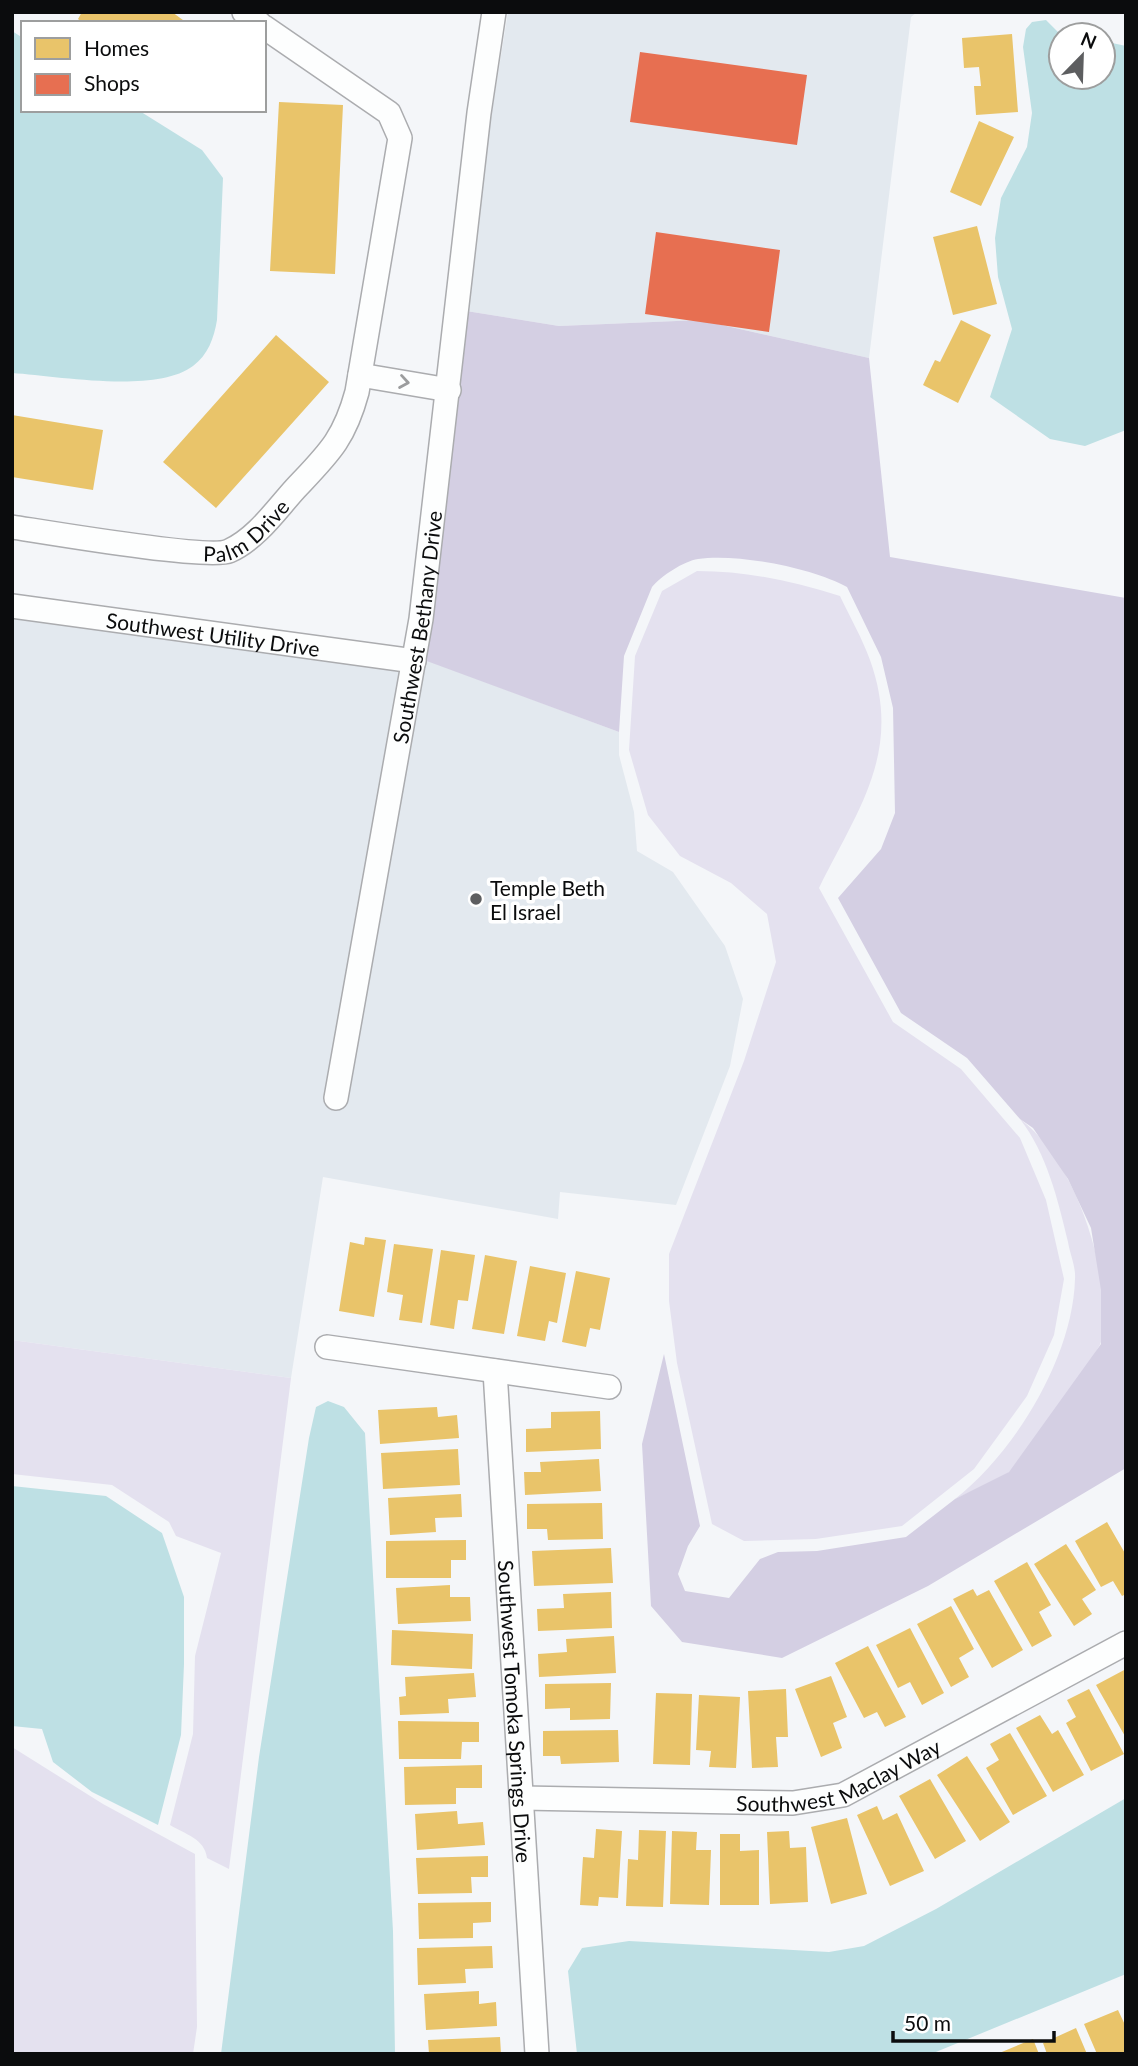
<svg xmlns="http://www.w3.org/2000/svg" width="1138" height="2066" viewBox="0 0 1138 2066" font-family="Lato,sans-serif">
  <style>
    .built { fill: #e3e9ef }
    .green { fill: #e4e1ef }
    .forest { fill: #d4cfe3 }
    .water { fill: #bee0e4 }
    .homes { fill: #e9c46a }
    .shops { fill: #e76f51 }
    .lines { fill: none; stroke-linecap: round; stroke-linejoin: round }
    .minor-casing { stroke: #abacaf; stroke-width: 26 }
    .minor { stroke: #fdfefe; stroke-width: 23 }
    .oneway { stroke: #9c9d9e }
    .poi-dot { fill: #5d5e60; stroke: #fff; stroke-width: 2.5 }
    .labels { text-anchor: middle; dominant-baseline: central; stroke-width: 7; stroke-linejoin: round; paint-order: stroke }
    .street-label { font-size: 21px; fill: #0b0c0d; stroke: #fff }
    .poi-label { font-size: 21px; fill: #0b0c0d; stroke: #fff; text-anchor: start }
  </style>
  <rect width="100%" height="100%" fill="#f4f6f9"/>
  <path class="built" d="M508,12H917L911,17L869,358L700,320L559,326L460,310Z
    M12,610L391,647L619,732V755L634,812L637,851L673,872L725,946L743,999L730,1066L676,1205L560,1192L558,1219L323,1177L291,1378L12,1340Z"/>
  <path class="green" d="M697,571C747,571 792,581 840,596C850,617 862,638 870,660C903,752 858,809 819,888L893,1022L961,1069L1020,1138L1046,1200L1064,1279L1054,1335L1027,1396L974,1469L902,1526L816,1539L744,1541L712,1524L677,1363L669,1301V1254L744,1061L776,962L767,914L731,883L680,856L648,815L629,750L635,656L662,591Z
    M1020,1119C1075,1159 1114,1276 1101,1342C1100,1350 1017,1467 1008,1473C993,1484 972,1491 955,1499C1015,1452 1073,1357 1075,1279C1076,1267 1070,1254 1068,1242C1058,1200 1047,1154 1020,1119Z
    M12,1340L291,1378L229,1869L207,1858C205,1839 185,1834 170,1825L193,1734L195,1656L221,1553L176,1536L169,1522L112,1485L12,1474Z
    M12,1747L103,1804L195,1854L197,2027L193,2054H12Z"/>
  <path class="forest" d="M460,310L559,326L700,320L869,358L890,557L1126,598V1468L928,1586L782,1658L682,1642L651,1606L642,1444L664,1354L700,1526L688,1546L678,1574L685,1591L729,1598L760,1559L778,1552L817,1551L906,1537L955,1499L1009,1472L1101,1344V1290L1091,1228L1068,1179L1033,1128L1020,1119L967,1058L901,1013L838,898L881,849L895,813L893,708L881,657L847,587C813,568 737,553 698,559C684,561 661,576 652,587L624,656L619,732L405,653Z"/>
  <path class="water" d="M1046,20L1059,33L1071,35H1061V77H1103V41L1126,46V430L1085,446L1050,439L990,397L1012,329L998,277L995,238L1001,198L1027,147L1032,113L1023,47L1026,29L1032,22Z
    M12,31L23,38V110H138L202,150L223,178L217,320C214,338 208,355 193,366C156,394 58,376 12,373Z
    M328,1401L344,1407L365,1433L393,1931L395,2054H221L259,1757L309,1438L316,1407Z
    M12,1486L106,1496L162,1533L184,1597V1664L181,1735L158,1825L92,1792L53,1762L42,1729L12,1726Z
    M1126,1798V1974L931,2054H577L568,1971L582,1948L629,1941L829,1952L864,1946L936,1909Z"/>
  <path class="homes" d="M82,12H172L187,23H83L78,19Z
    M1012,34L1018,112L976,115L974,86H981L979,67L964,68L962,38Z
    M279,102L343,105L335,274L270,271Z
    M979,121L1014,137L981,206L950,192Z
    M977,226L997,304L953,315L933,237Z
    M961,320L991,335L958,403L923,385L935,360L940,362Z
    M276,335L329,382L216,508L163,462Z
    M12,415L103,430L93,490L12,477Z
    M365,1237L386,1240L374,1317L339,1311L350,1242L364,1245Z
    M394,1244L433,1249L422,1323L399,1320L403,1295L387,1292Z
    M441,1250L475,1255L468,1301L458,1300L454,1329L430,1325Z
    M485,1255L517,1261L504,1334L472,1329Z
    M530,1266L566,1273L557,1323L549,1321L545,1341L517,1336Z
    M576,1271L610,1278L600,1330L590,1328L586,1347L562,1342Z
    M437,1407L438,1417L457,1415L459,1438L380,1444L378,1410Z
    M600,1411L601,1449L526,1452V1429L551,1428V1412Z
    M458,1449L460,1485L383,1489L381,1453Z
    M599,1459L601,1491L525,1495L524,1472H541L540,1462Z
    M461,1494L462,1517L435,1518L436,1532L390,1535L388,1498Z
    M602,1503L603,1539L548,1540L547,1529H527V1504Z
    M1107,1522L1126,1555V1594L1122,1596L1113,1581L1101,1587L1075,1541Z
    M466,1540V1560H451V1578H386V1541Z
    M1066,1544L1096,1590L1082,1599L1092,1614L1074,1626L1034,1564Z
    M611,1548L613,1583L534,1586L532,1551Z
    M1027,1562L1051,1605L1039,1612L1052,1636L1032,1647L994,1581Z
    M450,1585V1597H470L471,1621L398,1624L396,1588Z
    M973,1589L977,1596L989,1590L1023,1650L992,1668L953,1599Z
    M611,1592L612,1628L538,1631L537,1609L564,1608L563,1594Z
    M951,1606L974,1649L959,1658L969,1677L951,1687L917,1624Z
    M910,1628L944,1693L922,1705L910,1682L898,1688L876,1645Z
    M392,1630L473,1634L472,1669L391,1665Z
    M614,1636L616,1673L539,1677L538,1654L567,1652L566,1639Z
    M868,1646L906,1717L885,1727L877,1712L864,1718L835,1663Z
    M1126,1669V1738L1096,1685Z
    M474,1673L476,1697L448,1699L449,1713L400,1715L399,1697L406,1696L405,1677Z
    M831,1676L847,1717L833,1723L842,1748L821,1757L795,1689Z
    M611,1683L610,1719L570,1720V1708L545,1709V1684Z
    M786,1689L788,1737H776L778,1767L752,1768L748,1691Z
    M1089,1689L1124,1754L1091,1771L1066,1723L1076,1717L1067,1700Z
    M656,1693L692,1694L690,1765L653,1764Z
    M699,1695L740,1697L736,1768L709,1767L711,1751L696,1750Z
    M1040,1715L1052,1734L1058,1730L1084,1775L1053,1792L1016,1728Z
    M398,1721L479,1722V1742H462L461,1759H399Z
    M618,1730L619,1762L561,1764L560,1756H543V1731Z
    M1010,1733L1047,1796L1013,1815L986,1768L999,1760L990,1744Z
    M967,1756L1010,1822L980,1841L937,1775Z
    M482,1765V1788H456V1804L405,1805L404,1767Z
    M930,1779L966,1841L935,1859L899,1796Z
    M877,1806L883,1820L897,1813L924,1871L890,1886L857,1815Z
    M457,1811L458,1824L483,1822L485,1845L417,1850L415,1814Z
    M847,1818L867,1894L831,1904L811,1827Z
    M596,1829L622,1831L618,1898L599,1897L598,1906L580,1905L583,1857L594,1858Z
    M639,1830L666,1831L663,1907L626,1906L628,1859L638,1860Z
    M672,1831L697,1832L696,1850H711L709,1905L670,1904Z
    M789,1831L790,1848L806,1847L808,1902L770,1904L767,1832Z
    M720,1834H740V1851L759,1850V1905H720Z
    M488,1856V1877H471L472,1893L418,1894L416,1858Z
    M491,1902V1922L473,1923V1938L419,1939L418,1903Z
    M492,1946L493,1968L465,1969L466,1983L418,1985L417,1948Z
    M479,1991V2004L496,2002L497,2026L426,2030L424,1994Z
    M1118,2010L1126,2027V2054H1097L1084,2024Z
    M1076,2028L1087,2054H1047L1043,2043Z
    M500,2037L501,2054H429L428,2040Z
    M1033,2039L1039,2054H997Z"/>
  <path class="shops" d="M640,52L807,75L797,145L630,122Z
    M656,232L780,250L769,332L645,314Z"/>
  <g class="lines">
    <defs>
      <g id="minor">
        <path d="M244,12L259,23"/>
        <path d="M360,375L449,390"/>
        <path id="s1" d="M12,527C45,532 209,560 229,551C256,539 276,510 295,489C328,454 344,440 357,392L400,138L389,113L264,27"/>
        <path id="s2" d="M12,606L414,661"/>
        <path id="s3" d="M336,1098L421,619L479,113L494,12"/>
        <path d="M327,1347L609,1387"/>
        <path id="s4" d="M495,1371L537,2054"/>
        <path id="s5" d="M522,1798L793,1803L843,1795L1126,1643"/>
      </g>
    </defs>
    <use href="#minor" class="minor-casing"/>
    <use href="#minor" class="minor"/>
  </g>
  <defs><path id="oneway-chevron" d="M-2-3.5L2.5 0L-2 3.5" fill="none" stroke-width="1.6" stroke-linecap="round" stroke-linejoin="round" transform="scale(1.75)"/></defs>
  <use class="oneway" href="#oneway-chevron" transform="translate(404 382) rotate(9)"/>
  <circle class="poi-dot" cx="476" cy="899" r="7"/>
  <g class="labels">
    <g class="street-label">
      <text stroke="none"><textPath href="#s1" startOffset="243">Palm Drive</textPath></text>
      <text stroke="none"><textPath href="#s3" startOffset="478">Southwest Bethany Drive</textPath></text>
      <text stroke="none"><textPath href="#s2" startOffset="203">Southwest Utility Drive</textPath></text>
      <text stroke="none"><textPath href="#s4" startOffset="341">Southwest Tomoka Springs Drive</textPath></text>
      <text stroke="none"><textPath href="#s5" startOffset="322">Southwest Maclay Way</textPath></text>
    </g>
    <g class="poi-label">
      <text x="490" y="887">Temple Beth<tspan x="490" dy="24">El Israel</tspan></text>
    </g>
  </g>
  <rect width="1138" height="2066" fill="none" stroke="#0b0c0d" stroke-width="28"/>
  <rect x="21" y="21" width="245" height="91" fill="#ffffff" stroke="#9d9e9e" stroke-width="2"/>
  <rect x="35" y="38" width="35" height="21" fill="#e9c46a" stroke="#9d9e9e" stroke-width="2"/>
  <text x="84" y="56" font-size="21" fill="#0b0c0d">Homes</text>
  <rect x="35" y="74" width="35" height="21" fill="#e76f51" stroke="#9d9e9e" stroke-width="2"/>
  <text x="84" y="91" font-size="21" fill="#0b0c0d">Shops</text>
  <g transform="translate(1082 56) rotate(23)"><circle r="33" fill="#ffffff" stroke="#9d9e9e" stroke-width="2"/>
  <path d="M0-5L12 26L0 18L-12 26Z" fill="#5d5e60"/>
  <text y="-10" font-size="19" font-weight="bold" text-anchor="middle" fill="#0b0c0d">N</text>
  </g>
  <path d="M893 2031v10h161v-10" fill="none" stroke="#0b0c0d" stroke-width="3.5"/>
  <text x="904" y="2031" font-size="21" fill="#0b0c0d" stroke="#ffffff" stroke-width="5" paint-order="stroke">50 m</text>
</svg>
